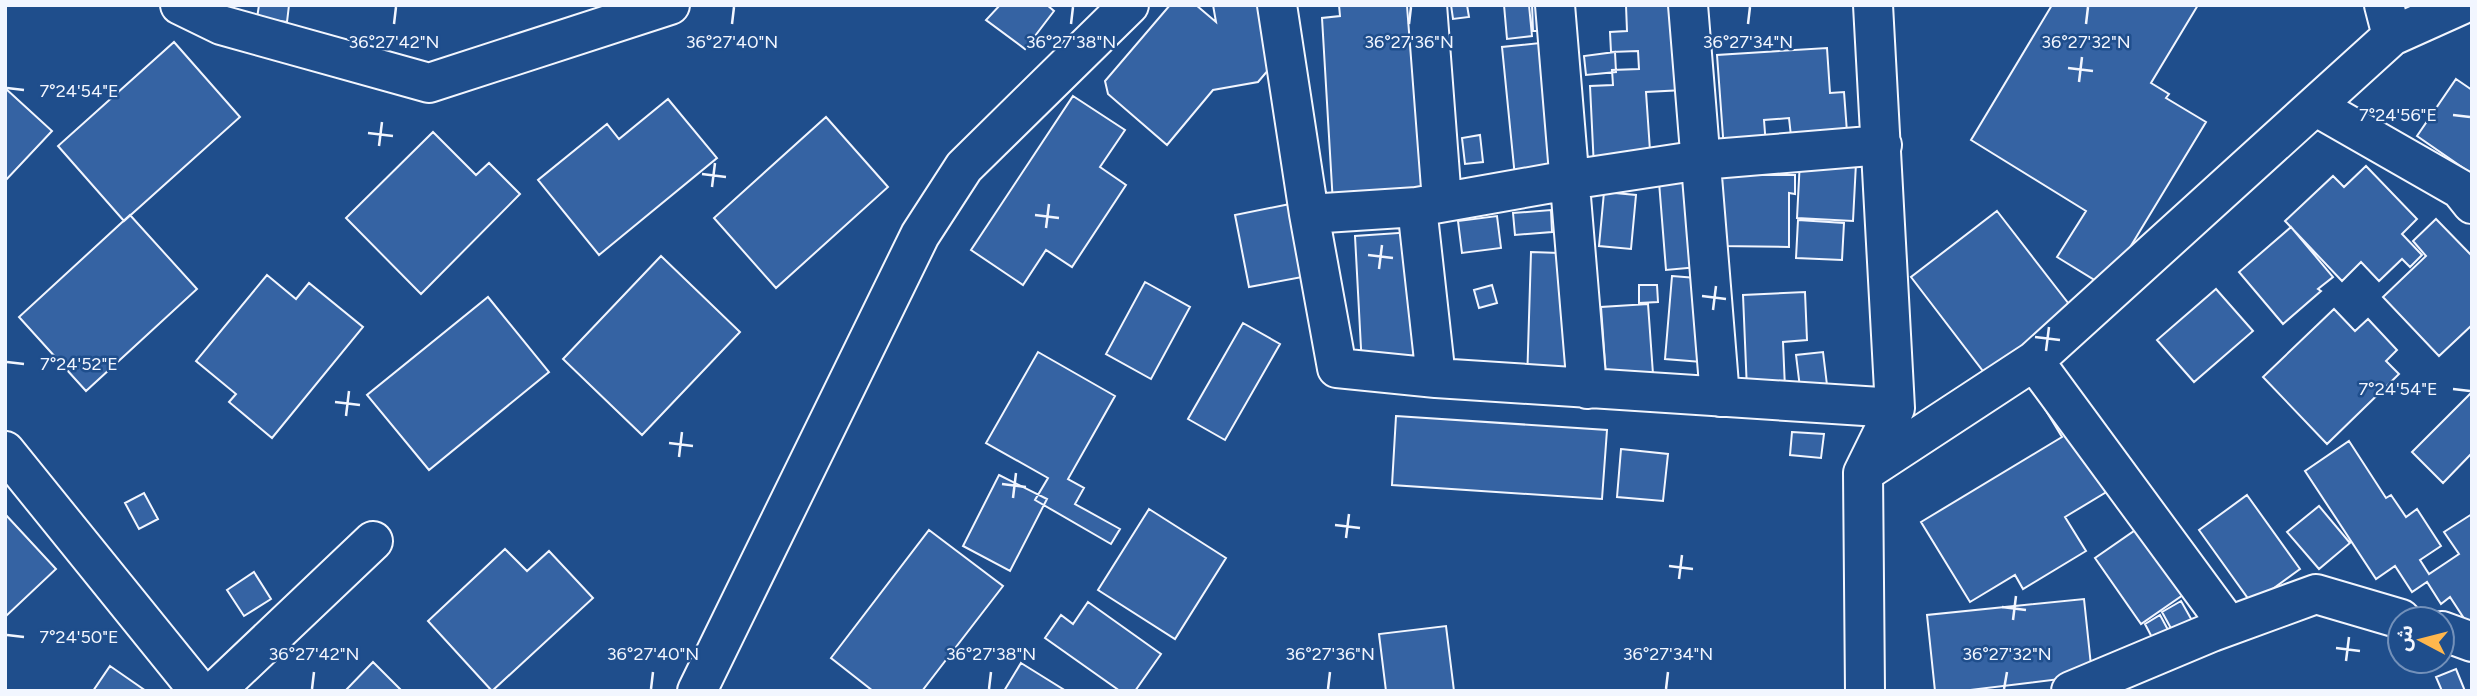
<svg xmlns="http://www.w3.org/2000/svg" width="2477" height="696" viewBox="0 0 2477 696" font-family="Figtree,'Noto Sans Arabic',sans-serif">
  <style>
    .building { fill: #3563a3; stroke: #f2f6ff; stroke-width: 2 }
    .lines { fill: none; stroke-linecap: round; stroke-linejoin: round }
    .minor-casing { stroke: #f2f6ff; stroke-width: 42 }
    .major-casing { stroke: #f2f6ff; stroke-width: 42 }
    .minor { stroke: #1f4e8c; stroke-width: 38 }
    .major { stroke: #1f4e8c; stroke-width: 38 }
    .ticks { fill: none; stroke: #f2f6ff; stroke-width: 2.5 }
    .ticks-label { font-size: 18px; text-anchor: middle; fill: #f2f6ff; stroke: #1f4e8c; stroke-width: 5; stroke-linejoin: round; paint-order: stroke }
  </style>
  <rect width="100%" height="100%" fill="#1f4e8c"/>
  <path class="building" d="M259,5H289L287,22L257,18Z
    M1000,5H1047L1054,11L1025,49L986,20Z
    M1170,5H1196L1216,22L1213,5H1258L1270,68L1258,82L1213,90L1167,145L1108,94L1105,81Z
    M1339,5H1428L1429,198L1333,204L1322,18L1340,16Z
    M1451,5H1467L1469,17L1453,19Z
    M1504,5H1529L1532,36L1507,39Z
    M1532,5H1557V31H1533Z
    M1626,5H1687L1684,90L1646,92L1651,165L1594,168L1590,86L1613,85L1612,70L1639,69L1638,51L1611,52L1610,32L1627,31Z
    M2052,5H2198L2151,83L2169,94L2166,98L2206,122L2106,287L2057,257L2086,211L1971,140Z
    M1559,41L1572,171L1515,177L1502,47Z
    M174,42L240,117L124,221L58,146Z
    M1827,48L1830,93L1844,92L1847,132L1791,136L1789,118L1764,120L1766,146L1724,150L1717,55Z
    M1615,52L1616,72L1586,75L1584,56Z
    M2456,79L2472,90V174L2417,136Z
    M5,88L52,131L5,181Z
    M1073,96L1125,130L1100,167L1126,185L1072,267L1046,250L1023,285L971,250Z
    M668,99L717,158L599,255L538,180L607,124L619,139Z
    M826,117L888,187L776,288L714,218Z
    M433,132L476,175L489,163L520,194L421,294L346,218Z
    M1480,135L1483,162L1465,164L1462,138Z
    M1800,160L1856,163L1853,221L1797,218Z
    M2366,166L2417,219L2402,234L2422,255L2410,267L2402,259L2379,281L2361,262L2342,281L2285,221L2333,176L2344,187Z
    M1720,175H1795V194L1789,193V247L1719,246Z
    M1702,179L1709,266L1666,270L1659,182Z
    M1604,192L1636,195L1631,249L1599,246Z
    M1300,202L1313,275L1249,287L1235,215Z
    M1551,210L1552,232L1515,235L1513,213Z
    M1997,211L2072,308L1986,375L1911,277Z
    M130,215L197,289L86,391L19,317Z
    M1497,216L1501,248L1462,253L1458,221Z
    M2436,219L2472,256V325L2439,356L2383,297L2426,256L2413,241Z
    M1798,220L1844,223L1842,260L1796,258Z
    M2291,227L2333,277L2318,289L2321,291L2283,324L2239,272Z
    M1413,232L1421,364L1362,367L1355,236Z
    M1531,252L1588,254L1596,385L1527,383Z
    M661,256L740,332L642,435L563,359Z
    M267,275L296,299L309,283L363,327L272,438L229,402L236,394L196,361Z
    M1672,276L1721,280L1714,363L1665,359Z
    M1145,282L1190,307L1151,379L1106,354Z
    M1492,285L1497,303L1479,308L1474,290Z
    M1639,285H1657L1658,302L1639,303Z
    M2216,289L2253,331L2194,382L2157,340Z
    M1805,292L1807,340L1783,342L1785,388L1747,390L1743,295Z
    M488,297L549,372L429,470L367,395Z
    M1648,304L1653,374L1606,377L1601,307Z
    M2334,309L2355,331L2368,319L2397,350L2386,361L2399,374L2327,444L2263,377Z
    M1243,323L1280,344L1225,440L1188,419Z
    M1038,352L1115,396L1068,479L1084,488L1075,504L1120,529L1111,544L1035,500L1048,478L986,443Z
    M1823,352L1827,385L1800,388L1796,355Z
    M2075,390L2128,479L2065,517L2086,551L2023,589L2015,575L1970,602L1921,522L2062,437L2045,409Z
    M2472,392V453L2443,483L2412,452Z
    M1396,416L1607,430L1602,499L1392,485Z
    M1792,432L1824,434L1821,458L1790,455Z
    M2349,441L2386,498L2391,495L2406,517L2417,509L2441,546L2420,560L2429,574L2459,554L2444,532L2472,514V624L2469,626L2450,597L2441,604L2427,582L2412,592L2395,566L2376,579L2305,471Z
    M1621,449L1668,454L1663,501L1617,497Z
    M999,475L1047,499L1010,571L963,546Z
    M144,493L158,519L139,529L125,503Z
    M2247,495L2300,569L2252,604L2199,530Z
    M2319,506L2350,543L2319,569L2287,532Z
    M1149,509L1226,558L1175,639L1098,590Z
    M5,514L56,569L5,617Z
    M2147,522L2193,588L2141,624L2095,558Z
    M929,530L1003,586L922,691H873L831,658Z
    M505,549L527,571L549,551L593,598L492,691L428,621Z
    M254,572L271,599L244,616L227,590Z
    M2084,599L2092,675L1962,691H1935L1927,615Z
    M2181,601L2198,631L2178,641L2162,612Z
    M1088,602L1161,654L1135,691H1120L1045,638L1061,615L1073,624Z
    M2160,615L2174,641L2158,649L2145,624Z
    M1446,626L1454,691H1386L1379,634Z
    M373,662L402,691H345Z
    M1021,663L1066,691H1004Z
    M110,666L146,691H93Z
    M2456,669L2465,691H2442L2436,677Z"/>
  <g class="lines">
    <defs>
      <path id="minor" d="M180,5L221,25L429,83L670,5
        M1277,5L1309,214L1337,368L1436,378L1895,408
        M1427,5L1442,201
        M1555,5L1587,389
        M1688,5L1720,397
        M2384,5L2392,36
        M2315,106L2460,189L2472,204
        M1417,207L1436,378
        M1309,214L1417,207L1569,180L1701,160L1882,145
        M2034,361L2228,625
        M5,451L199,691
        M1863,473L2034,361L2392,36L2461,5
        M2442,631L2472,642
        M215,691L373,541
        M1865,691L1863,473L1895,408L1873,5
        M2071,691L2212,632L2316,594L2401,619"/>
      <path id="major" d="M697,691L920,235L964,167L1129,5"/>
    </defs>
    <use href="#minor" class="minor-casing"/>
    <use href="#major" class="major-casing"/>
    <use href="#minor" class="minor"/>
    <use href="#major" class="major"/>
  </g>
  <path class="ticks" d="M394,24L396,7M732,24L734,7M1071,24L1073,7M1409,24L1411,7M1748,24L1750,7M2086,24L2088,7M2068,68L2093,71M2079,82L2082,57M7,88L24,90M2453,115L2470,117M368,133L393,136M379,146L382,122M702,174L726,177M712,187L715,163M1035,215L1059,218M1046,228L1049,204M1368,255L1393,258M1379,269L1382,245M1702,296L1726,299M1713,310L1716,286M2035,337L2060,340M2046,351L2049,327M7,362L24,364M2453,389L2470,391M335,402L360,405M346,416L349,391M669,443L693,446M679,457L682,432M1002,484L1026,487M1013,498L1016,473M1335,525L1360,528M1346,538L1349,514M1669,566L1693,569M1679,579L1682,555M2002,607L2026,610M2013,620L2016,596M7,635L24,637M2336,648L2360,651M2346,661L2349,637M312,689L314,672M651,689L653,672M989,689L991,672M1328,689L1330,672M1666,689L1668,672M2004,689L2007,672"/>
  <g class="ticks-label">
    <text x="394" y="48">36°27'42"N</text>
    <text x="732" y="48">36°27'40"N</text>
    <text x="1071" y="48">36°27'38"N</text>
    <text x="1409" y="48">36°27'36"N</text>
    <text x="1748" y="48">36°27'34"N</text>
    <text x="2086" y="48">36°27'32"N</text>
    <text x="79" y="97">7°24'54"E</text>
    <text x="2398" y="121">7°24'56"E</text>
    <text x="79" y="370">7°24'52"E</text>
    <text x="2398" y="395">7°24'54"E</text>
    <text x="79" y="643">7°24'50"E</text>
    <text x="314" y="660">36°27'42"N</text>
    <text x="653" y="660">36°27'40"N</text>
    <text x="991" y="660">36°27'38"N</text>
    <text x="1330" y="660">36°27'36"N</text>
    <text x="1668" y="660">36°27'34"N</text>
    <text x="2007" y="660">36°27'32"N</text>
  </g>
  <rect width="2477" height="696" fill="none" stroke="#f2f6ff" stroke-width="14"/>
  <g transform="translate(2421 640) rotate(277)"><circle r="33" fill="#1f4e8c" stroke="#7391ba" stroke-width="2"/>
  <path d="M0-5L12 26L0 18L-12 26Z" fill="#ffb74d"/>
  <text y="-10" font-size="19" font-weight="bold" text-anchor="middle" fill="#f2f6ff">ش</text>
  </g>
</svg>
